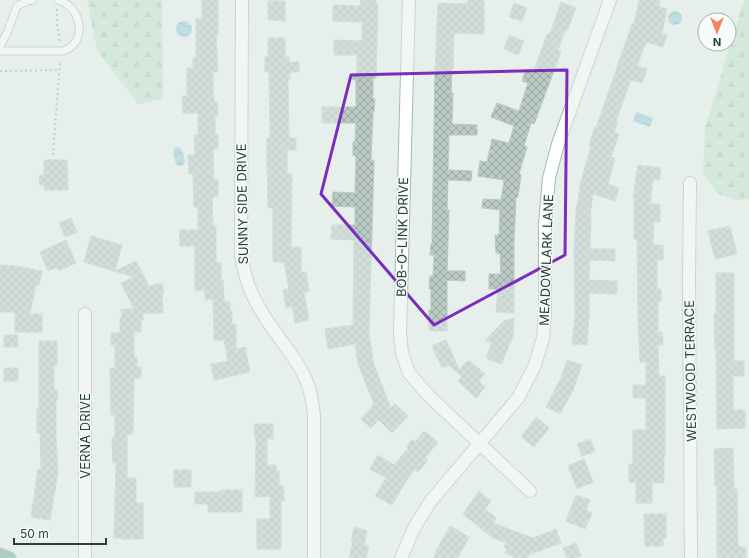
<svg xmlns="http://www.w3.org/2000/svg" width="749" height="558" viewBox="0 0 749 558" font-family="Inter,sans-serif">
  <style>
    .forest { fill: url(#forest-firs) }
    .water { fill: url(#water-waves) }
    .building { fill: url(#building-cross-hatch); stroke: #b8c9c2 }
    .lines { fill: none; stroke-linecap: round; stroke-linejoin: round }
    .lane-casing { stroke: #a8b8b2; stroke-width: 9 }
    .street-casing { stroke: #a8b8b2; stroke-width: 14 }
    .primary-casing { stroke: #c2cac8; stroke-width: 14 }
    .path { stroke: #86b3a5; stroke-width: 2; stroke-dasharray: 2 3; stroke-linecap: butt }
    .lane { stroke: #fff; stroke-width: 7 }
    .street { stroke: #fff; stroke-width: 12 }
    .primary { stroke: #6aa596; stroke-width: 12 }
    .marked { fill: none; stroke: #7b2cbf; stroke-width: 3; stroke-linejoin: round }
    .labels { text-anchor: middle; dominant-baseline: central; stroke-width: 3; stroke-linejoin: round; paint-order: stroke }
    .street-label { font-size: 13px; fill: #24423a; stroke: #f7fbf9 }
  </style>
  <defs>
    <pattern id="forest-firs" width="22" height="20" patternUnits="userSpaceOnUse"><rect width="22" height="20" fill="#bfe0c8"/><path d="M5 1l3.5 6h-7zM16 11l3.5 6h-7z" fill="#a4c1ad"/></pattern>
    <pattern id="water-waves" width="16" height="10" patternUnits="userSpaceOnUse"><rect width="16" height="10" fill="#8ec9d4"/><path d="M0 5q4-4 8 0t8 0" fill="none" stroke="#74a5ad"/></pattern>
    <pattern id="building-cross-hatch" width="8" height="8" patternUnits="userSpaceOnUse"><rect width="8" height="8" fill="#bbcac4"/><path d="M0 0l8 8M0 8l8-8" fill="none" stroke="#98a6a0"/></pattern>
  </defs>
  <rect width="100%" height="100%" fill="#e6efeb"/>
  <path class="forest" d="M87,0H162L163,99L138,104L97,50Z
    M744,0H749V199L736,200L718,194L703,172L705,128Z"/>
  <path class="water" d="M668 18a7 7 0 1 1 14 0a7 7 0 1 1-14 0Z
    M176 29a8 8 0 1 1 16 0a8 8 0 1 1-16 0Z
    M636,112L653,118L650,127L633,121Z
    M176,147C184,147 183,155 185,162L182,166H178L176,164L173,152Z"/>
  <path class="building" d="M202,0H218V35H216L218,72H213V96H214V102H217L218,116H215V135H218V149H213L214,180H218V197H212L213,226H216V263H221V280H223L224,302H230V311H232V324H236V349L245,347L250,372L214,380L211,364L228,361L224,340H214L213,299L205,300V290L195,291V246H180L179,230H198V207H194L193,174H189L188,155H195L194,135H198V113H183L182,96H187V68H193V58H196V19H202Z
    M361,0H376V4L378,5L376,78H373V99H375L374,112H373L371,160H374L369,334L374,365L391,408L395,404L408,416L392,433L379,420L371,428L361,419L374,404L358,364L355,344L328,349L325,329L353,325L354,240L331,239L332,225H355V207L332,206L333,192L355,193L356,156L353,155V142H355L356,123H322V107H356V81L351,78L357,74V55H334V40L362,41V22L333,21V5L360,6Z
    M468,0H484V34L454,33L453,68H452L451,93H453L452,124L477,125V135H449L448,170L472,171L471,181L448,180L447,210H449L447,271H465V281L447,280V331H435L429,330V310H431V289H429L430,276H433L434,255H430L431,244H432L435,70L438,3L468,4Z
    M639,0H660L659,7L667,9L662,33L667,35L663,47L646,42L637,66L647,69L642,83L631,80L616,121L618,122L614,132L619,134L611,157L615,158L608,184L619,188L615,201L593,194L590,216H591L590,249H615V261L590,260L589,280L617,281V294L589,293V317L587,345L572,344L575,316L574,252L576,212L581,181L591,146L589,145L595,127L596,128L632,24L634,25Z
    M268,1H285V21L268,20Z
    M561,2L576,8L567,31L565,30L558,50L561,52L534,124L531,123L524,146L527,147L519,174L521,175L518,197H516L514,241V313L496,312L498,289H489V274H501L500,253H496L495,235H499L500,210L482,208L483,199L501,200L504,180L478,176L480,161L487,162L492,139L509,143L514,126L491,117L497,103L519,111L528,83L522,81L526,69L533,72L548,33L550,34Z
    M514,3L527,8L522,21L509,17Z
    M509,35L524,41L518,55L504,49Z
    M268,38H285V57H289V62H299V72H290V79H288L289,138H296V150H287V174H292L291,247H301V273L306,272L309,291L304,292L309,320L295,323L292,306L286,308L283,290L289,289L284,262H273V208H268L267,164V138H270L269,72H265V57H268Z
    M44,160H67L68,190H45L44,185H40L39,176L44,175Z
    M638,165L661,168L659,180L653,179L650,204H660V222H654L653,245H663V260H657V289H661V301H658V333L662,332L663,345H658L659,376H665V457H664V483H652V503H636V482H629V464H633V430H646V398H633V385H646V362H640L638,321L637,239H634V197H633Z
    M71,218L77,232L65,237L59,223Z
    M730,226L737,254L715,259L708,231Z
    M91,236L122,245L115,271L136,261L149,286L162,283L164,293L162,294L163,313H143V320H141V332H134V357H137V367H141V378H134L133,434H127V478H136V503H143V539H122V538H114L116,463H113L112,438H115V415H111L110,368H115V345H111V333H120V318H122L121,309H134L121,283L134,277L84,262Z
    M66,240L76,263L59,271L57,267L48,271L40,252Z
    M0,265L16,266L42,271L39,285L36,284L30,314H42V332H15V312H0Z
    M716,273H734V361H744V376H733V410H745V428L717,429L716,349H715L714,314H716Z
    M514,318L513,337L501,364L486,358L492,342L485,341L493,332H495V330L504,321Z
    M4,335H17L18,347H4Z
    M446,340L459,369L467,361H470L485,374L478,381L485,387L476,398L458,381L462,377L449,365L442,368L432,346Z
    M39,341H57V366H54V390H57L58,400H56V436L58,472L50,520L31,517L38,469H41L40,433H37V409H39Z
    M567,360L582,365L573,390L560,414L546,407L561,378Z
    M4,368H18V381H4Z
    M536,417L549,428L534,447L521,437Z
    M254,424H273V439H267V465H276V471H279V486H283L284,501H281V549H257V519H270V496L255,497L256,439H255Z
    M424,431L438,442L425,458L428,460L418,472L415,469L406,481L392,505L375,496L386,478L370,469L378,455L394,465L408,448L406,447L412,439L415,442Z
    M590,439L595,451L582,456L577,444Z
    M733,448L734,489H737L738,547H746V558H717V486H715L714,449Z
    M584,459L593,482L577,489L568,466Z
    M174,470H191V487H174Z
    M221,490H242V512H208V504H195V492H221Z
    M479,491L491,501L485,509L496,518L493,523L533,538L556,529L561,543L529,555L528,558H513V556L505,553L507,549L504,547L506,543L493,538L463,514Z
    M576,495L590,500L586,510L592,513L585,529L566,521Z
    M644,514H666V538H663V546H645Z
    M450,526L469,537L458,558H434L436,551Z
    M354,527L367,531L364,545L369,546L366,558H349L353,542H351Z
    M576,543L581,556L574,558H567L563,548Z"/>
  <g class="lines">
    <defs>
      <path id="lane" d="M0,46L7,33L17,6L27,1L33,0
        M0,51H64C67,49 70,48 72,46C87,31 77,5 58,0"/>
      <path id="street" d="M242,0L241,253C245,287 258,309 278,336C288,350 300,364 306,380C311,391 313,404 314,416V558
        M409,0L400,333L402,353L409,373L429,396L530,491
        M690,183L689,277L691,558
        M85,558V314
        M401,558L414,528L430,502L518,398L535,365L543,338L545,312V224L549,178L558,144L610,0"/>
      <path id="primary" d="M0,554L10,558"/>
    </defs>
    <use href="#lane" class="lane-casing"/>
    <use href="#street" class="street-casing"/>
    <use href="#primary" class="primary-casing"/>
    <path class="path" d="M57,9V24L60,42
      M0,71L60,70
      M53,155L60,61"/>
    <use href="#lane" class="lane"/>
    <use href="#street" class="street"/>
    <use href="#primary" class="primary"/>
  </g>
  <path d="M0 0H749V558H0ZM567,70L565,255L434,325L321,194L351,75Z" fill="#e6efeb" fill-opacity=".55" fill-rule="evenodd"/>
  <path class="marked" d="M567,70L565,255L434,325L321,194L351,75Z"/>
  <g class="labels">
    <g class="street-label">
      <text transform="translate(242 204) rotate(-91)">SUNNY SIDE DRIVE</text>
      <text transform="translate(402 237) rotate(-89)">BOB-O-LINK DRIVE</text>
      <text transform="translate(546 260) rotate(-88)">MEADOWLARK LANE</text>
      <text transform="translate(690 371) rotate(-91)">WESTWOOD TERRACE</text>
      <text transform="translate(85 436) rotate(-90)">VERNA DRIVE</text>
    </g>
  </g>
  <g transform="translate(717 32) rotate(180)"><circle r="19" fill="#f7fbf9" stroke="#a3b1ad"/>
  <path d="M0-3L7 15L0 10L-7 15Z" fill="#f4845f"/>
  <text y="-6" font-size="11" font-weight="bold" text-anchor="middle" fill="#24423a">N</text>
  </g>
  <path d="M14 538v6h92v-6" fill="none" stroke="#24423a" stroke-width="2"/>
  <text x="20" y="538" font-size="12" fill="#24423a" stroke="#f7fbf9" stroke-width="3" paint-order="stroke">50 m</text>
</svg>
